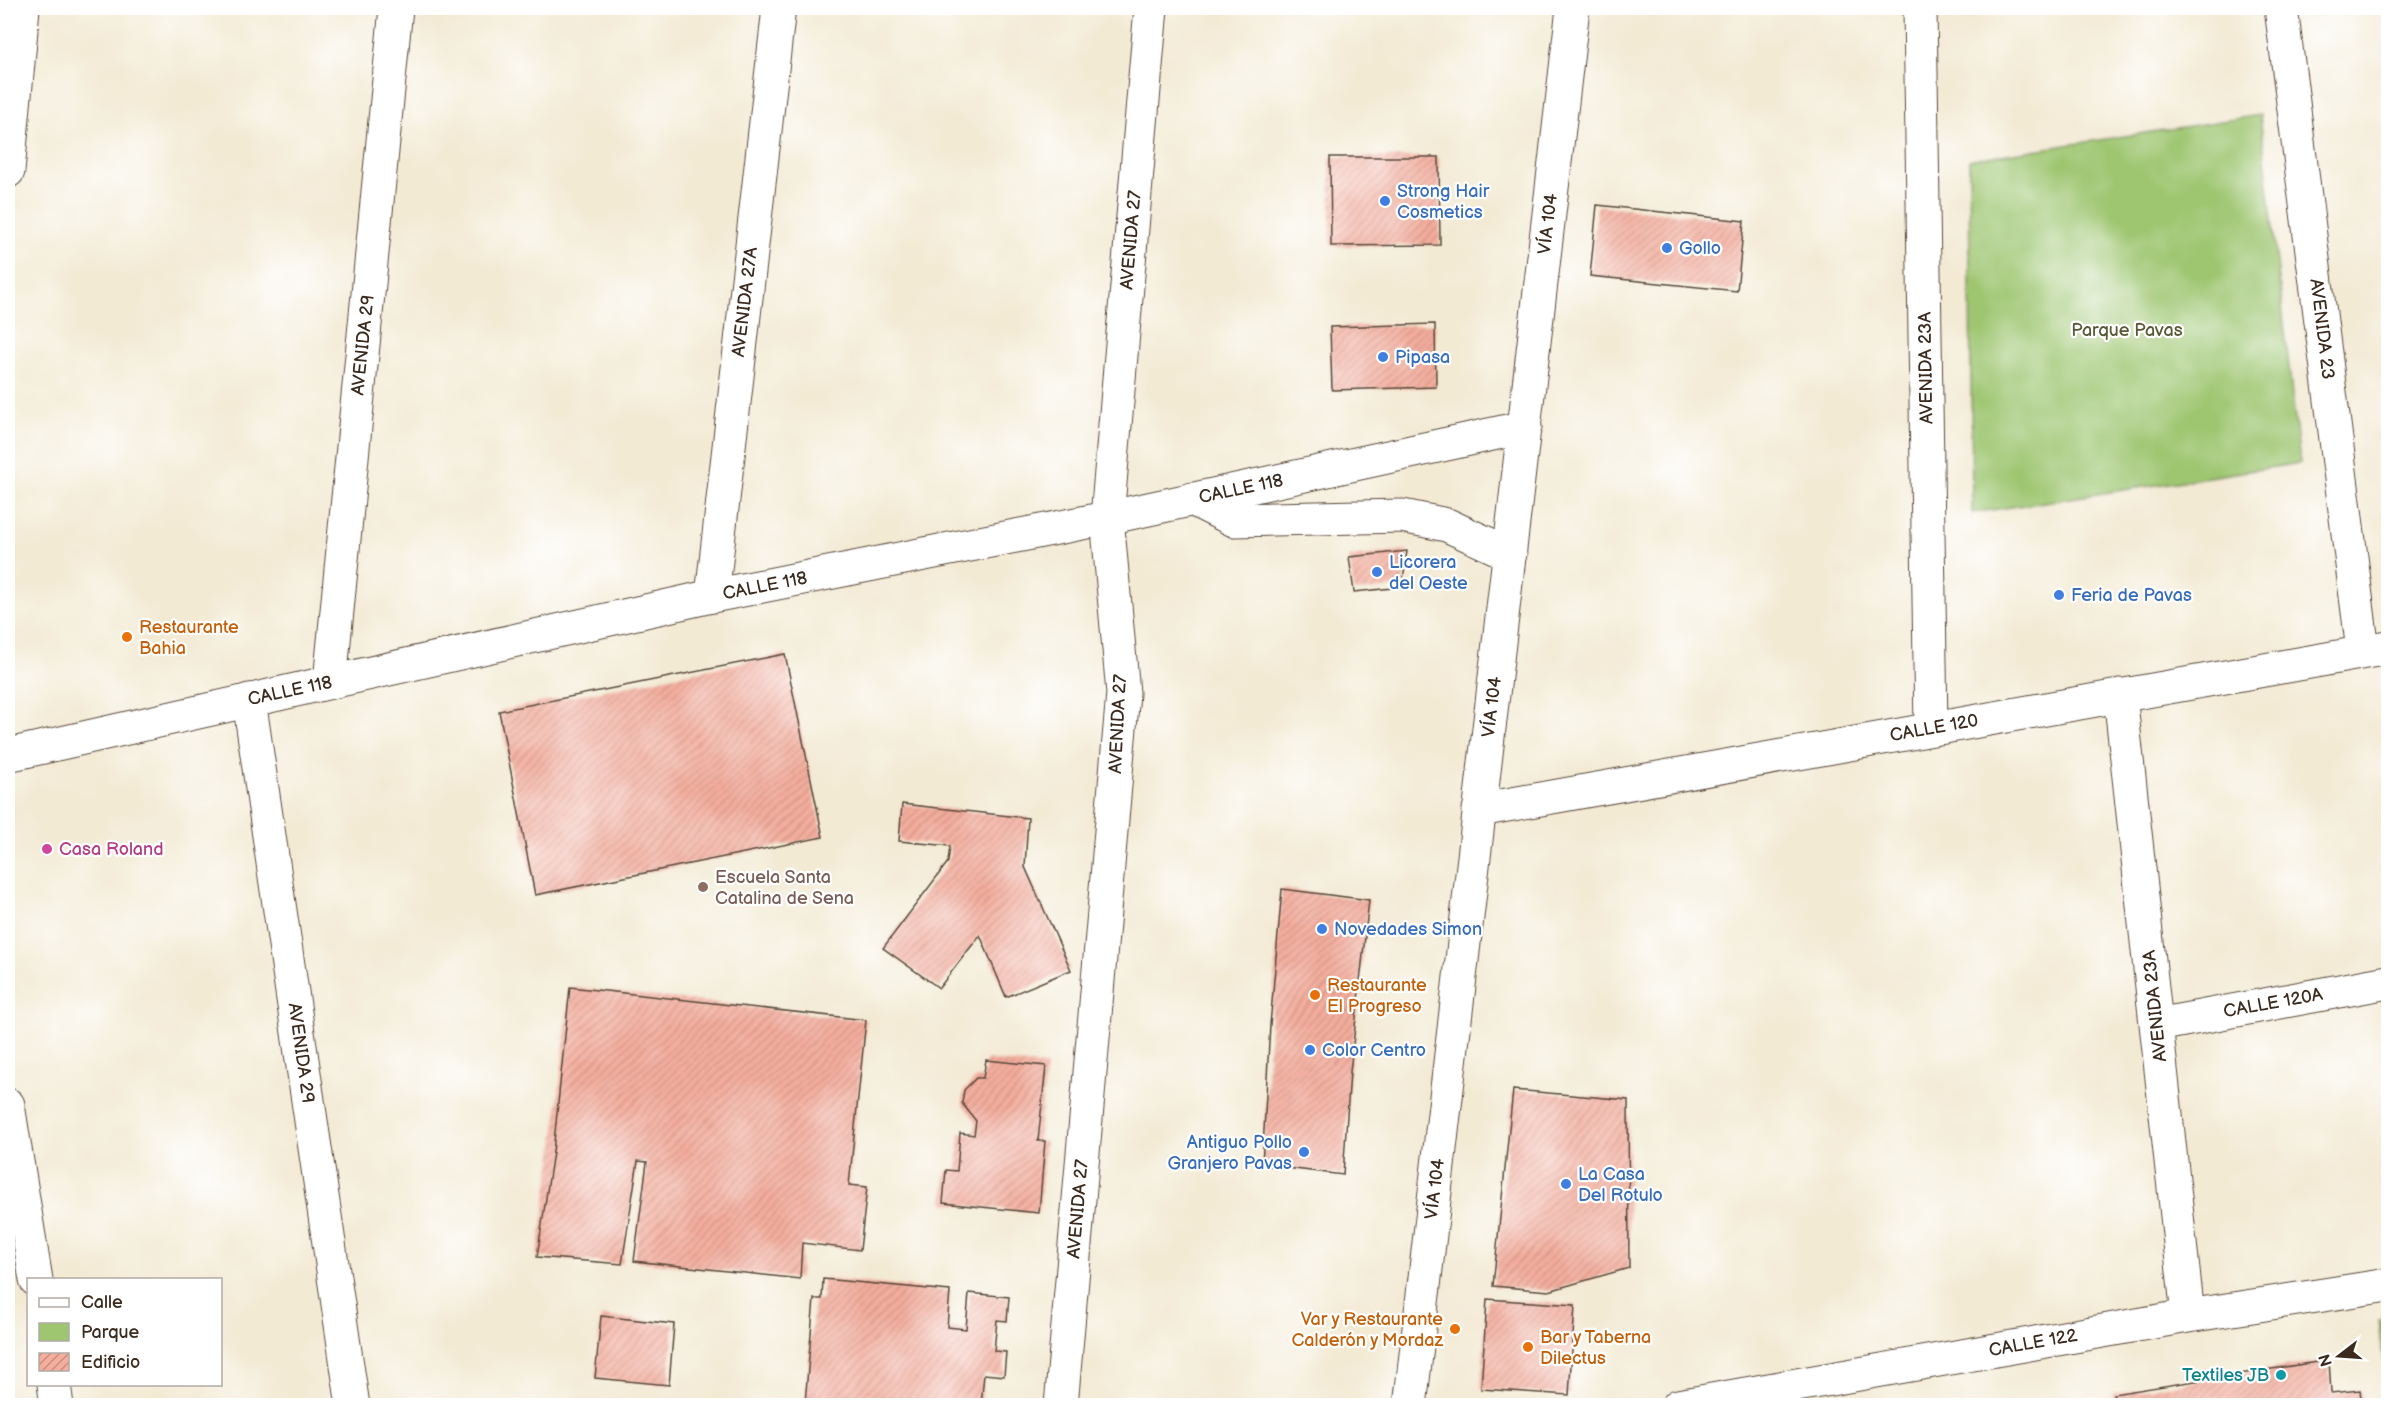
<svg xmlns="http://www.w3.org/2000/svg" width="2396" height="1413" viewBox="0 0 2396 1413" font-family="'Balsamiq Sans',sans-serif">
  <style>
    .cemetery { fill: url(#cemetery-stones); stroke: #6c7848; stroke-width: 1.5 }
    .park { fill: #9ec671; stroke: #6c7848; stroke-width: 1.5 }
    .building { fill: url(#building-hatch) }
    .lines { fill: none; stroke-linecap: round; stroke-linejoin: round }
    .street-casing { stroke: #574739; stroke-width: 35 }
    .secondary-casing { stroke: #574739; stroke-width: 35 }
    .street { stroke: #fff; stroke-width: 33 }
    .secondary { stroke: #fff; stroke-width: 33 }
    .shop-dot { fill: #3f7fe0; stroke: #fff; stroke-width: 2 }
    .food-dot { fill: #e8710a; stroke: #fff; stroke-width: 2 }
    .hotel-dot { fill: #d1479c; stroke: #fff; stroke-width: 2 }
    .education-dot { fill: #8d6e63; stroke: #fff; stroke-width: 2 }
    .culture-dot { fill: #0f9aa8; stroke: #fff; stroke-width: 2 }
    .labels { text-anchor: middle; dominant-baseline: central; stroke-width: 4.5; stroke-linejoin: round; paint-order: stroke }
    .shop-label { font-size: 18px; fill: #366cbe; stroke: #fff; text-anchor: start }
    .street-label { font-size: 18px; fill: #3b2a1e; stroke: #fff }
    .park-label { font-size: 18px; fill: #595937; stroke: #fff }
    .food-label { font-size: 18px; fill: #c56008; stroke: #fff; text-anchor: start }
    .hotel-label { font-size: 18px; fill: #b23c85; stroke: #fff; text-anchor: start }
    .education-label { font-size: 18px; fill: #785e54; stroke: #fff; text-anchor: start }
    .culture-label { font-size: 18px; fill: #0d838f; stroke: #fff; text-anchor: end }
  </style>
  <defs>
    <pattern id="cemetery-stones" width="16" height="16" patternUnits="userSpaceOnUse" patternTransform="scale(1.5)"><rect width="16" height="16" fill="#9ec671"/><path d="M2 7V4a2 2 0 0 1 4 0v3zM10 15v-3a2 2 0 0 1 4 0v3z" fill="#82a15c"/></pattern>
    <pattern id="building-hatch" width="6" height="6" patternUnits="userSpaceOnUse" patternTransform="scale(1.5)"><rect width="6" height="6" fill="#f5ae9e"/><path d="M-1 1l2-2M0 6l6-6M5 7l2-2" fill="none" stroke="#c88e80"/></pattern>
  </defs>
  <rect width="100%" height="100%" fill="#fff"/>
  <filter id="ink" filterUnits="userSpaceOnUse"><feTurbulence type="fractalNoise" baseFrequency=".0167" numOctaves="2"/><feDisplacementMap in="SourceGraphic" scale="12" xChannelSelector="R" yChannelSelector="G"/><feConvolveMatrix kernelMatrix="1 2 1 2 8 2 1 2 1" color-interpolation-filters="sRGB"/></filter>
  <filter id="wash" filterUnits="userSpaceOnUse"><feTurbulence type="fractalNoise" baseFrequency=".008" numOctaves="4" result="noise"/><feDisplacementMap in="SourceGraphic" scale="24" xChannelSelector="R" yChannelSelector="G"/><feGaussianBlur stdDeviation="1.35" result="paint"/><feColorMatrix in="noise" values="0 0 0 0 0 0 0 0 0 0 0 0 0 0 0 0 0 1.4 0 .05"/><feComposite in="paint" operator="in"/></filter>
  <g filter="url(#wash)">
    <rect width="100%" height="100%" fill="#f3ead4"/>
    <path class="cemetery" d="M2388,1318V1403L2379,1319Z"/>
    <path class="park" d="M2260,115L2300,463L1972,513L1969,160Z"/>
    <g id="blocks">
      <path class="building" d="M1335,8H1357V9L1335,10Z
        M1330,157H1439L1440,245L1331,246Z
        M1597,205L1744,221L1737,291L1590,276Z
        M1435,324L1436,387L1332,390L1330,327Z
        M1407,551L1402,587L1354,592L1349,557Z
        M785,654L823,837L535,895L499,711Z
        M902,804L1028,818L1025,867L1071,970L1006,997L980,935L939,988L883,948L948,862L950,846L899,841Z
        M1282,889L1369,900L1350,1072L1343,1175L1262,1165L1270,1025Z
        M570,987L866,1020L849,1185L867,1187L860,1250L802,1243L800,1279L634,1261L647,1162L638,1161L622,1264L537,1257L553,1152Z
        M986,1060L1046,1066L1038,1141H1045L1039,1213L943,1203L946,1170L957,1171L960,1133L974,1135L976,1121L962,1103L964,1090L976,1078H983Z
        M1513,1090L1628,1100L1629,1268L1549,1291L1493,1286Z
        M823,1279L950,1291L947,1327L966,1329L969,1293L1009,1297L1007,1321L997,1320L994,1351L1006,1352L1004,1376L984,1374L981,1406H830L805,1403L814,1299H822Z
        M1487,1299L1575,1305L1569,1395L1481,1389Z
        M601,1316L674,1324L669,1385L595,1378Z
        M2329,1360L2331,1393L2360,1390L2362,1406H2115L2113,1394Z"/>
    </g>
  </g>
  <g filter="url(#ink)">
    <use href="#blocks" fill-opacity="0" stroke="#574739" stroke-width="1.5"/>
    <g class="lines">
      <defs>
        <path id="street" d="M1920,8L1931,729
          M2281,8L2363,651
          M8,171L23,8
          M712,596L779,8
          M330,682L396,8
          M2120,695L2188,1316
          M249,700L353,1406
          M1479,810L2388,648
          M2157,1025L2388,982
          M8,1105L36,1280
          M54,1384L57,1406
          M1061,1406L1123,693L1107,518L1151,8
          M1678,1406L2188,1316L2388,1285"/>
        <path id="secondary" d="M1192,499L1234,520L1402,516L1447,525L1510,554
          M8,755L712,596L1107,518L1525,427
          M1410,1406L1573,8"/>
      </defs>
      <use href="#street" class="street-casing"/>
      <use href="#secondary" class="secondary-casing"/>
      <use href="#street" class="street"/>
      <use href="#secondary" class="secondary"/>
    </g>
  </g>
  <g class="shop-dot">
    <circle cx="1385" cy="201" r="6"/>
    <circle cx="1667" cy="248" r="6"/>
    <circle cx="1383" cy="357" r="6"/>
    <circle cx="1377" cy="572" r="6"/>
    <circle cx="2059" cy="595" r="6"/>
    <circle cx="1322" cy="929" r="6"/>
    <circle cx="1310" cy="1050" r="6"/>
    <circle cx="1304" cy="1152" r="6"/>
    <circle cx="1566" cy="1184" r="6"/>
  </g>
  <g class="food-dot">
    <circle cx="127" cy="637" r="6"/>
    <circle cx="1315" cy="995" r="6"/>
    <circle cx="1455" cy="1329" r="6"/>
    <circle cx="1528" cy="1347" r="6"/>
  </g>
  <circle class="hotel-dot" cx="47" cy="849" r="6"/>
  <circle class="education-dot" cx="703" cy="887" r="6"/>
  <circle class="culture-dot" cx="2281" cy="1375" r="6"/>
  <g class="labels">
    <g class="shop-label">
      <text x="1397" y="191">Strong Hair<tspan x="1397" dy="21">Cosmetics</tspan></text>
      <text x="1679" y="248">Gollo</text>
      <text x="1395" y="357">Pipasa</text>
      <text x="1389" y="562">Licorera<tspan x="1389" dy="21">del Oeste</tspan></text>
      <text x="2071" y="595">Feria de Pavas</text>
      <text x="1334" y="929">Novedades Simon</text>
      <text x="1322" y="1050">Color Centro</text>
      <text x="1292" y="1142" text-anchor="end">Antiguo Pollo<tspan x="1292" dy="21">Granjero Pavas</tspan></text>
      <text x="1578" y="1174">La Casa<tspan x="1578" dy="21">Del Rotulo</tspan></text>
    </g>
    <g class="street-label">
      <text transform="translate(1548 224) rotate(-83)">VÍA 104</text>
      <text transform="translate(1131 240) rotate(-85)">AVENIDA 27</text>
      <text transform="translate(745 302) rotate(-83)">AVENIDA 27A</text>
      <text transform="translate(2322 329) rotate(83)">AVENIDA 23</text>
      <text transform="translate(363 345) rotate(-84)">AVENIDA 29</text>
      <text transform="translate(1926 368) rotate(-91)">AVENIDA 23A</text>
      <text transform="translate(1241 489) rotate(-12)">CALLE 118</text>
      <text transform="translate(765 586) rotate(-11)">CALLE 118</text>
      <text transform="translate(290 691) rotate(-12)">CALLE 118</text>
      <text transform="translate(1492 707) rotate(-83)">VÍA 104</text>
      <text transform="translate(1118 724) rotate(-87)">AVENIDA 27</text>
      <text transform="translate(1934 728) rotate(-10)">CALLE 120</text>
      <text transform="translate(2273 1003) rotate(-10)">CALLE 120A</text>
      <text transform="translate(2155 1006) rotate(-96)">AVENIDA 23A</text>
      <text transform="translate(301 1053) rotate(82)">AVENIDA 29</text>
      <text transform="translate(1435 1189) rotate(-83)">VÍA 104</text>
      <text transform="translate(1078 1209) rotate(-85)">AVENIDA 27</text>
      <text transform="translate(2033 1343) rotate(-10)">CALLE 122</text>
    </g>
    <g class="park-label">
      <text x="2127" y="330">Parque Pavas</text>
    </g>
    <g class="food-label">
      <text x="139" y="627">Restaurante<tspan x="139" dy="21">Bahia</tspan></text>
      <text x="1327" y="985">Restaurante<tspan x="1327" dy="21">El Progreso</tspan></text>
      <text x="1443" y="1319" text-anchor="end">Var y Restaurante<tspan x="1443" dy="21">Calderón y Mordaz</tspan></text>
      <text x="1540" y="1337">Bar y Taberna<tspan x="1540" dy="21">Dilectus</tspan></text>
    </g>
    <g class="hotel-label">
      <text x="59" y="849">Casa Roland</text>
    </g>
    <g class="education-label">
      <text x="715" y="877">Escuela Santa<tspan x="715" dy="21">Catalina de Sena</tspan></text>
    </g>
    <g class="culture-label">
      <text x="2269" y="1375">Textiles JB</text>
    </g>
  </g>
  <rect width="2396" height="1413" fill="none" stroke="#fff" stroke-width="30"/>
  <rect x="27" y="1278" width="195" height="108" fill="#ffffff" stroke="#b1aaa5" stroke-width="1.5"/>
  <rect x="39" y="1298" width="30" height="9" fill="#ffffff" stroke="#b1aaa5" stroke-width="1.5"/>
  <text x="81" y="1308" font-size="18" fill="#3b2a1e">Calle</text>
  <rect x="39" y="1323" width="30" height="18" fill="#9ec671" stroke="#b1aaa5" stroke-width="1.5"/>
  <text x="81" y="1338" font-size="18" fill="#3b2a1e">Parque</text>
  <rect x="39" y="1353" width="30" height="18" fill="url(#building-hatch)" stroke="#b1aaa5" stroke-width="1.5"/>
  <text x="81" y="1368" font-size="18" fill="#3b2a1e">Edificio</text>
  <g transform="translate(2339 1356) rotate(253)" stroke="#ffffff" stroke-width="4.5" paint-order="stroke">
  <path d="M0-4.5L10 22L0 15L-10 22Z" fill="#3b2a1e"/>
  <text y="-9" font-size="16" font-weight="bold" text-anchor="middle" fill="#3b2a1e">N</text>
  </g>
</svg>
